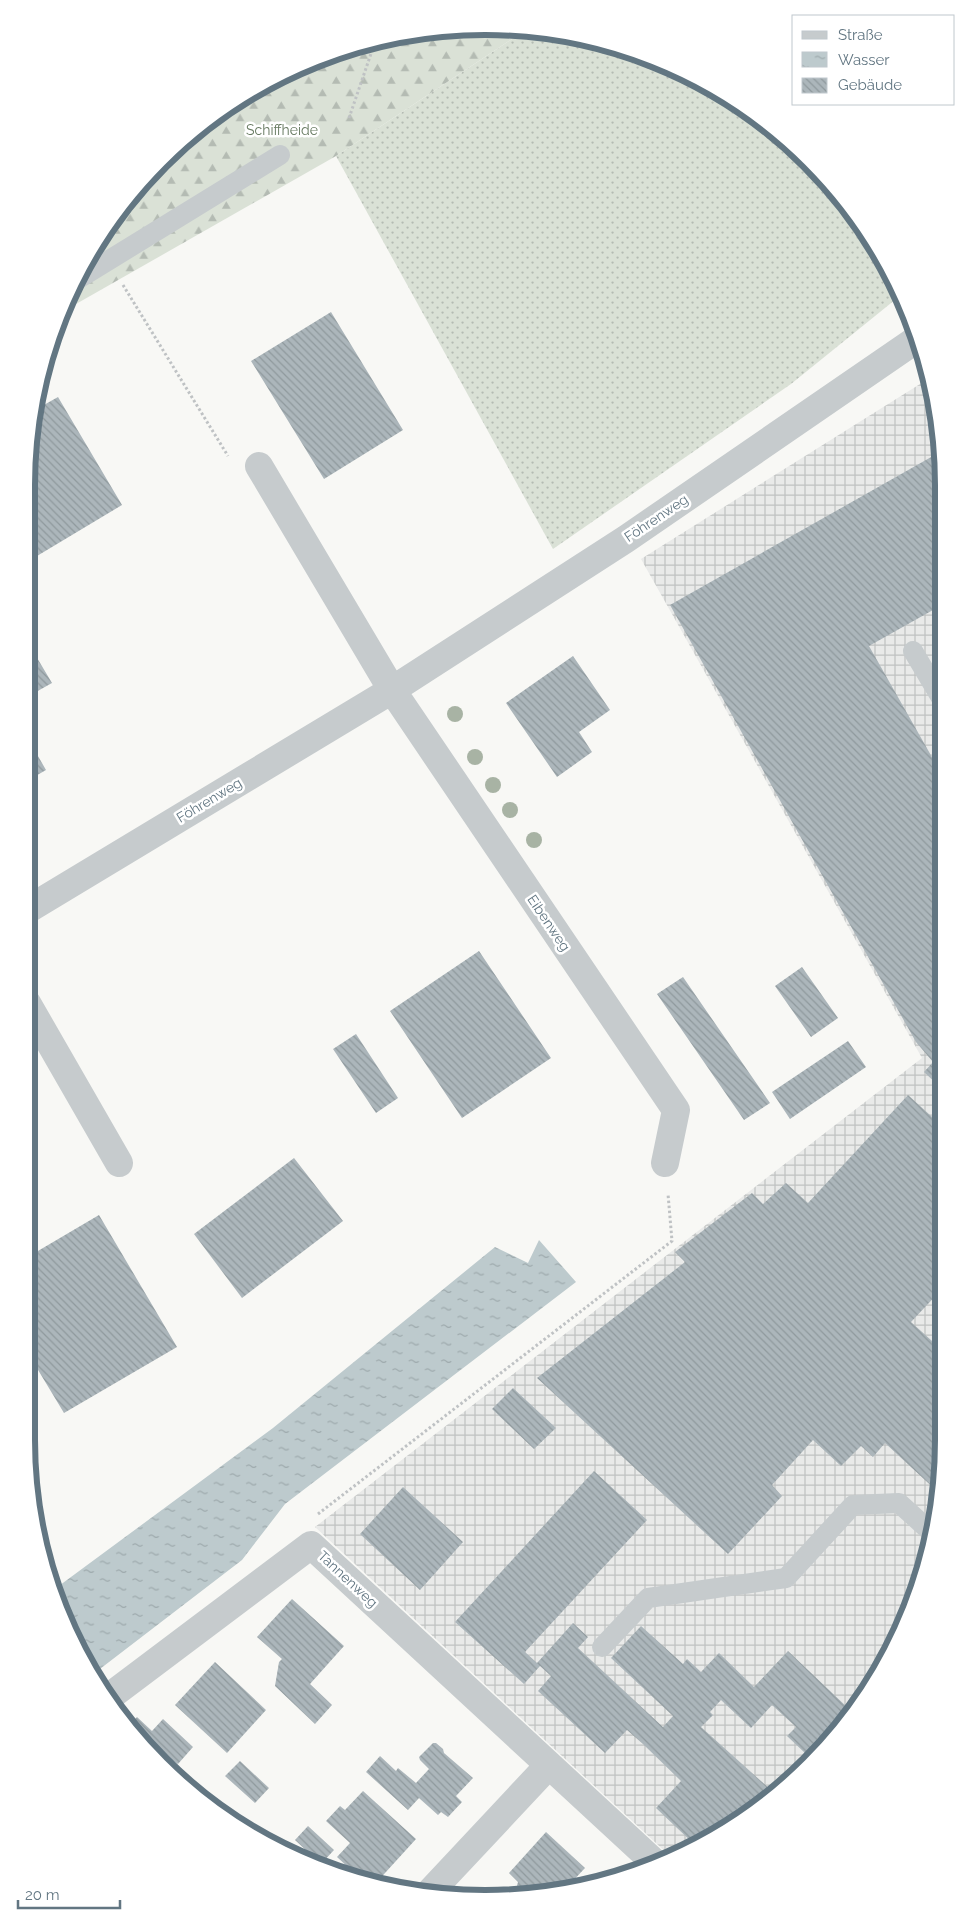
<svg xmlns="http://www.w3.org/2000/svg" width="970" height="1925" viewBox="0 0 970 1925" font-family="Raleway,sans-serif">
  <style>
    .industrial { fill: url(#industrial-grid) }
    .grass { fill: url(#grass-dots) }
    .forest { fill: url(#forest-firs) }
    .water { fill: url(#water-ripples) }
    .building { fill: url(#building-back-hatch) }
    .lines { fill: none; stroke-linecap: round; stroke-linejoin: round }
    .path { stroke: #bfc2c4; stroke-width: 3; stroke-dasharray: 2.5 2.5; stroke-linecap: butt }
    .service { stroke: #c6cbcd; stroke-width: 20 }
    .minor { stroke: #c6cbcd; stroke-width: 28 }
    .tree { fill: #a8b3a4 }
    .labels { text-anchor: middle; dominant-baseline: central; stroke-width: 5; stroke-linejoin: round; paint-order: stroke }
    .park-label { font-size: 14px; fill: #677a61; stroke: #fff }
    .street-label { font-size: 14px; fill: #627682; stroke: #fff }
    .rim { fill: none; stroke: #627682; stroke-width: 6 }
  </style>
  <defs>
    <pattern id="industrial-grid" width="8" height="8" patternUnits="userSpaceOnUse" patternTransform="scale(1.25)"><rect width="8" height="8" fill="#e9eae9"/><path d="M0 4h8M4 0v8" fill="none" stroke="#c0c2c2"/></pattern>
    <pattern id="grass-dots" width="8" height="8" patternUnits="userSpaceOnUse" patternTransform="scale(1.25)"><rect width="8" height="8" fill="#dae1d6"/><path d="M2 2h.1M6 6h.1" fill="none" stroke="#b4bbb3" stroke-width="1.8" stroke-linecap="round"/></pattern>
    <pattern id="forest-firs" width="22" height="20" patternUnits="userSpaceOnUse" patternTransform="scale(1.25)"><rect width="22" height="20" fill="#dae1d6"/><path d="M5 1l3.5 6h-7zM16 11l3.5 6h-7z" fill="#b4bbb3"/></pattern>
    <pattern id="water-ripples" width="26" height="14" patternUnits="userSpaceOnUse" patternTransform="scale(1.25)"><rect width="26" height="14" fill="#bdcacd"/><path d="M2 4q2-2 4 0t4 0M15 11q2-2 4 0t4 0" fill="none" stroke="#9da9ac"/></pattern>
    <pattern id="building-back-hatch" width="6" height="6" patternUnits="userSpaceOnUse" patternTransform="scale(1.25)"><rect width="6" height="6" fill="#acb6bb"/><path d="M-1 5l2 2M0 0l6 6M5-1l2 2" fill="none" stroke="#8f999d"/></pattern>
  </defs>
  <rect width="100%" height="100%" fill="#f8f8f5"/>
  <path class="industrial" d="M928,379L940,425L943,1470L928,1558L897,1643L809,1765L688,1852L671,1857L315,1527L922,1058L641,559Z"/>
  <path class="grass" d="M527,29L603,42L688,73L764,121L849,206L901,295L791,384L553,549L336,156Z"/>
  <path class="forest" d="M515,27L527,29L336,156L62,312L73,282L121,206L182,140L255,88L337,51L425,30Z"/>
  <path class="water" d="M539,1240L576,1282L285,1504L242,1560L96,1672L52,1591L273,1428L495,1247L528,1263Z"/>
  <path class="building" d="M331,312L403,430L324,479L251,361Z
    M58,397L122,505L27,562V455L35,410Z
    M940,452V623L933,610L869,646L941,773L942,1089L924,1072L933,1062L916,1042L670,605Z
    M27,641L52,683L27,697Z
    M573,656L610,710L579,732L592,752L557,777L506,703Z
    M27,737L46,770L27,781Z
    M479,951L551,1058L462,1118L390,1011Z
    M802,967L838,1018L811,1037L775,986Z
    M683,977L770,1103L744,1120L657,994Z
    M356,1034L398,1098L376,1113L333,1049Z
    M848,1041L866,1067L790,1119L772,1092Z
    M908,1095L942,1126V1289L911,1322L942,1350L943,1470L939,1493L885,1443L873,1457L861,1446L841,1466L813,1440L772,1485L782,1496L728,1554L537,1378L685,1262L675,1252L752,1193L763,1204L786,1183L808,1203Z
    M294,1158L343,1221L242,1298L194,1234Z
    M99,1215L177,1347L64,1413L26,1350V1258Z
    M513,1388L556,1428L534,1449L492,1409Z
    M594,1471L647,1520L525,1652L537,1663L573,1623L588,1637L578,1648L663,1727L673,1716L611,1658L641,1626L683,1664L687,1659L701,1672L719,1653L754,1687L788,1651L849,1709L820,1749L815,1744L806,1754L787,1736L796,1727L772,1705L751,1728L721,1700L710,1712L713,1715L701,1727L772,1791L696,1846L656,1808L681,1781L643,1744L627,1730L605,1753L538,1691L551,1676L540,1666L524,1684L455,1622Z
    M403,1487L463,1542L420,1590L360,1534Z
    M292,1599L344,1646L310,1684L332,1705L315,1724L275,1686L279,1662L282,1659L257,1637Z
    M215,1662L266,1710L227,1753L175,1705Z
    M137,1717L152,1731L163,1719L193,1747L178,1764L172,1760L169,1764L128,1726Z
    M433,1743H436L443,1749L444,1753L473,1778L456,1796L462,1802L448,1817L441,1812L438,1815L419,1798L408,1810L366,1772L380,1756L396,1771L398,1768L416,1783L429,1769L420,1760L419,1757Z
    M240,1761L269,1788L255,1803L225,1776Z
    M363,1791L416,1839L375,1884L362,1880L337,1857L350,1843L326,1821L340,1806L345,1810Z
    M308,1826L334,1850L321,1864L295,1840Z
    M546,1832L585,1868L569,1885L571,1887L545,1895L521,1894L516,1889L518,1882L509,1873Z"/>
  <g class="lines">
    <path class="path" d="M349,118L375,42
      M123,285L228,456
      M318,1514L672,1241L668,1194"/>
    <path class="service" d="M75,281L280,155
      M913,651L941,698
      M602,1647L648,1598L786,1578L853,1505L899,1503L932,1533"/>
    <path class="minor" d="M259,466L392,690L676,1110L665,1163
      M27,910L392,690L626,539L917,339
      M27,1003L119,1163
      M109,1697L311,1545L654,1862
      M431,1891L549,1765"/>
  </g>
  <g class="tree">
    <circle cx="455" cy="714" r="8"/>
    <circle cx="475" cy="757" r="8"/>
    <circle cx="493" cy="785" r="8"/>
    <circle cx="510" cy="810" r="8"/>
    <circle cx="534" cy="840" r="8"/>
  </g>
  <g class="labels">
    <g class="park-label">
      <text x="282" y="130">Schiffheide</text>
    </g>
    <g class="street-label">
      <text transform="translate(656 518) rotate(-34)">Föhrenweg</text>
      <text transform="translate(209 800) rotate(-31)">Föhrenweg</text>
      <text transform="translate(549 923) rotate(56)">Eibenweg</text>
      <text transform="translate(348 1579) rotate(43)">Tannenweg</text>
    </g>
  </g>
  <path d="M0 0H970V1925H0ZM485 35H485A450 450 0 0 1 935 485V1440A450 450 0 0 1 485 1890H485A450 450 0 0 1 35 1440V485A450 450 0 0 1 485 35Z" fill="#fff" fill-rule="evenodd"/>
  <path class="rim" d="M485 35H485A450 450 0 0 1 935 485V1440A450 450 0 0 1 485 1890H485A450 450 0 0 1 35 1440V485A450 450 0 0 1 485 35Z"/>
  <rect x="792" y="15" width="162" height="90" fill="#ffffff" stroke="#c0c8cd"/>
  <rect x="802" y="31" width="25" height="8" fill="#c6cbcd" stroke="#c0c8cd"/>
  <text x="838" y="40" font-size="15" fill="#627682">Straße</text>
  <rect x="802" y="52" width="25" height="15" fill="url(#water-ripples)" stroke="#c0c8cd"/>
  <text x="838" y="65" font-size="15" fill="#627682">Wasser</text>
  <rect x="802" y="78" width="25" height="15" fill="url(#building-back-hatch)" stroke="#c0c8cd"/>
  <text x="838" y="90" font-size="15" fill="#627682">Gebäude</text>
  <path d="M18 1900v8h102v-8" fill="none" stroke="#627682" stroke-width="2.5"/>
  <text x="25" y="1900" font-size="15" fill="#627682" stroke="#ffffff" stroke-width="4" paint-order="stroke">20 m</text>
</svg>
